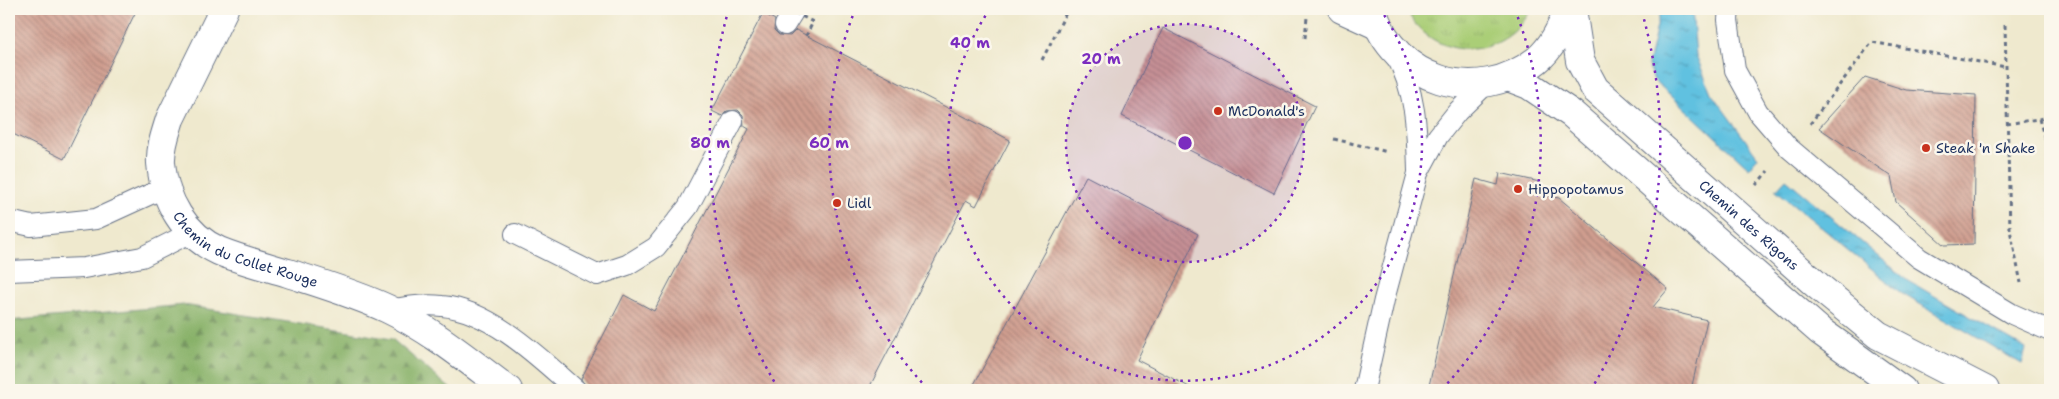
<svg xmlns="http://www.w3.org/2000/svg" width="2059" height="399" viewBox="0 0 2059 399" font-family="'Shantell Sans',sans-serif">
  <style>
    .grass { fill: url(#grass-tufts); stroke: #627e6a }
    .forest { fill: url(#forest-firs); stroke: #517063 }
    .water { fill: url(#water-ripples); stroke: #3e789f }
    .building { fill: url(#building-back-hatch) }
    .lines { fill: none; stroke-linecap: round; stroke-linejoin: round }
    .service-casing { stroke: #657085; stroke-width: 22 }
    .minor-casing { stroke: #657085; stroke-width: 30 }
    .path { stroke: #657085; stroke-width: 3; stroke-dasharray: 4 4; stroke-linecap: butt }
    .service { stroke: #fff; stroke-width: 20 }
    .minor { stroke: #fff; stroke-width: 28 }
    .path-bridge { stroke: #657085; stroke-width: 3; stroke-dasharray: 4 4; stroke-linecap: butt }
    .ring { fill: none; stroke: #7b2cbf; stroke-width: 2.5; stroke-dasharray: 2.5 5 }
    .poi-dot { fill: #c8321e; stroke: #fbf7ec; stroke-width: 2 }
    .labels { text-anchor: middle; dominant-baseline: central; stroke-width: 5; stroke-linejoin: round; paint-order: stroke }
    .poi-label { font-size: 14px; fill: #1b2f5e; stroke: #fbf7ec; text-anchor: start }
    .street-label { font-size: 14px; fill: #1b2f5e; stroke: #fbf7ec }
    .centre { fill: #7b2cbf; stroke: #fbf7ec; stroke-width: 2.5 }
    .ring-label { font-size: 15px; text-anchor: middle; font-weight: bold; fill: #7b2cbf; stroke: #fbf7ec; stroke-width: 5; stroke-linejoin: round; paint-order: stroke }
  </style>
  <defs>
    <pattern id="grass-tufts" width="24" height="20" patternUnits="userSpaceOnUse" patternTransform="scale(1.25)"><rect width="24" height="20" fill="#aace77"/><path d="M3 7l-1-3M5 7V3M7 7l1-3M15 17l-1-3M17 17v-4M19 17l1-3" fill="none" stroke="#92b169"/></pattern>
    <pattern id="forest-firs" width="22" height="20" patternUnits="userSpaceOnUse" patternTransform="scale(1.25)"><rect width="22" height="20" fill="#87b168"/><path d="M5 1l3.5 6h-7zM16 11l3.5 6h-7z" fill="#6e9059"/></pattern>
    <pattern id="water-ripples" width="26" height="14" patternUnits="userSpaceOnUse" patternTransform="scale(1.25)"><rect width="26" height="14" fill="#61c1e0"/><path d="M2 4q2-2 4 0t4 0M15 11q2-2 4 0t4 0" fill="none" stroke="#4f9db9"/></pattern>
    <pattern id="building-back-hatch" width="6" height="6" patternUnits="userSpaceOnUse" patternTransform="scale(1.25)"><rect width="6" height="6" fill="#d09e8f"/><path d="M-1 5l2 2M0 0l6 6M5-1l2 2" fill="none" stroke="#a88178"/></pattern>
  </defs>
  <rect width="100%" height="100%" fill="#fbf7ec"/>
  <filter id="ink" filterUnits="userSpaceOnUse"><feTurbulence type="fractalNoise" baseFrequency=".02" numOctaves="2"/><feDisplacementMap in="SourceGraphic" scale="10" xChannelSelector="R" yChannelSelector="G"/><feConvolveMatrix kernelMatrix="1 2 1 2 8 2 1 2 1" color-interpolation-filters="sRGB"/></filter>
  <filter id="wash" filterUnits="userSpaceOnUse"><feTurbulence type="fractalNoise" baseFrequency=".0096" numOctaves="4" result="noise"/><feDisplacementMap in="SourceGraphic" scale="20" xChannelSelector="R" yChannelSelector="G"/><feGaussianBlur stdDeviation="1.12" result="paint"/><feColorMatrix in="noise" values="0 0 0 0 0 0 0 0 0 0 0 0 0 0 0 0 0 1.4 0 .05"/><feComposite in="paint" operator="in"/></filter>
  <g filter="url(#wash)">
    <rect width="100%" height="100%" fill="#efe9ce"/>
    <path class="grass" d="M1406,9H1531C1505,62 1432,63 1406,9Z"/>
    <path class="forest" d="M184,305L392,339L452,390H9V321Z"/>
    <path class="water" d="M1661,9H1692L1696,55L1711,93L1758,157L1749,168L1654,80L1648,65Z
      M1786,179L1907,280L2026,349L2022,364L1901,293L1776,190Z"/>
    <g id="blocks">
      <path class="building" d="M9,9H137L64,159L9,132Z
        M763,13L775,20L774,30L779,35L790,36L796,30L1010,140L976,206L966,200L868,390H588L581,379L624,295L654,311L749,129L744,126L743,115L738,110L727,111L722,116L712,111Z
        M1163,28L1315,106L1274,193L1122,116Z
        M1865,77L1906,90L1976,95L1974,244L1944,245L1896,202L1891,176L1819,128Z
        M1500,173L1540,182L1538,194L1559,198L1668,289L1653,307L1707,320L1691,390H1428L1476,179L1498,185Z
        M1086,176L1198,234L1137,360L1195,390H971Z"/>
    </g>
  </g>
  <g filter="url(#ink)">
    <use href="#blocks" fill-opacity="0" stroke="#657085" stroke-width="1"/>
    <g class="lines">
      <defs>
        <path id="service" d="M1729,9L1728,20L1735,70L1758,112L1789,148L1919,258L2012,314L2050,331
          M785,25L795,9
          M1395,54C1416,90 1417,130 1418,171
          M9,221L31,226L96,219L166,187
          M515,234L597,275L627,265L656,247L688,207L733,121
          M9,271L84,268L142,257L192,232
          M389,310C407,307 424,304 442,306C491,310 541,359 576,390
          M1364,390L1384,300L1418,173L1438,136L1458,111L1487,83"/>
        <g id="minor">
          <path id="s1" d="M224,9L170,119C166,132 160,148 161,163C164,200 184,235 219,251C241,260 265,266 288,273C322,284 356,294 388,309C432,330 469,361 508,390"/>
          <path d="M1342,9L1377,25"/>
          <path d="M1372,9C1394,82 1477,107 1537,60C1553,47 1562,27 1568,9"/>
          <path id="s2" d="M1572,9L1580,61L1595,89L1818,286L1878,335L1985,390"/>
          <path d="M1508,77L1529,85L1572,114L1820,331L1902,390"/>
        </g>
      </defs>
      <use href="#service" class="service-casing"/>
      <use href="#minor" class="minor-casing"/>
      <path class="path" d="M2005,25L2010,230L2021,283
        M1305,38L1307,17
        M1042,60L1068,9
        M2039,119L2050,156
        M1810,124L1872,42L2006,67
        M2007,124L2050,117
        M1334,139L1388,152
        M1756,185L1768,171"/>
      <use href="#service" class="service"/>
      <use href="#minor" class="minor"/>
      <path class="path-bridge" d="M788,9L813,22L806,36"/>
    </g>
  </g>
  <circle cx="1185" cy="143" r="119" fill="#7b2cbf" fill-opacity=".12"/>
  <g class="ring">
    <circle cx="1185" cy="143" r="119"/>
    <path d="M1380 9A237 237 0 1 1 990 9"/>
    <path d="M927 388A356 356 0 0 1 855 10M1515 10A356 356 0 0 1 1443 388"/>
    <path d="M778 388A475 475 0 0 1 728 12M1642 12A475 475 0 0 1 1592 388"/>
  </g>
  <g class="poi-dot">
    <circle cx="1218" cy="111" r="5"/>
    <circle cx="1926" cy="148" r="5"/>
    <circle cx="1518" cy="189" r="5"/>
    <circle cx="837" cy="203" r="5"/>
  </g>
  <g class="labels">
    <g class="poi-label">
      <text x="1228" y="111">McDonald's</text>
      <text x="1936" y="148">Steak 'n Shake</text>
      <text x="1528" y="189">Hippopotamus</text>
      <text x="847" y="203">Lidl</text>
    </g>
    <g class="street-label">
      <text stroke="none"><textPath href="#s2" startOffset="290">Chemin des Rigons</textPath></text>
      <text stroke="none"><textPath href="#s1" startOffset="301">Chemin du Collet Rouge</textPath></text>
    </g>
  </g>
  <circle cx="1185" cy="143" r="8" class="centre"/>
  <g class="ring-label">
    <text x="970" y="48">40 m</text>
    <text x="1101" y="64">20 m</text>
    <text x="829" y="148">60 m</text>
    <text x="710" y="148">80 m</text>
  </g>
  <rect width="2059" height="399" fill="none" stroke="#fbf7ec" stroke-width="30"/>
</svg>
